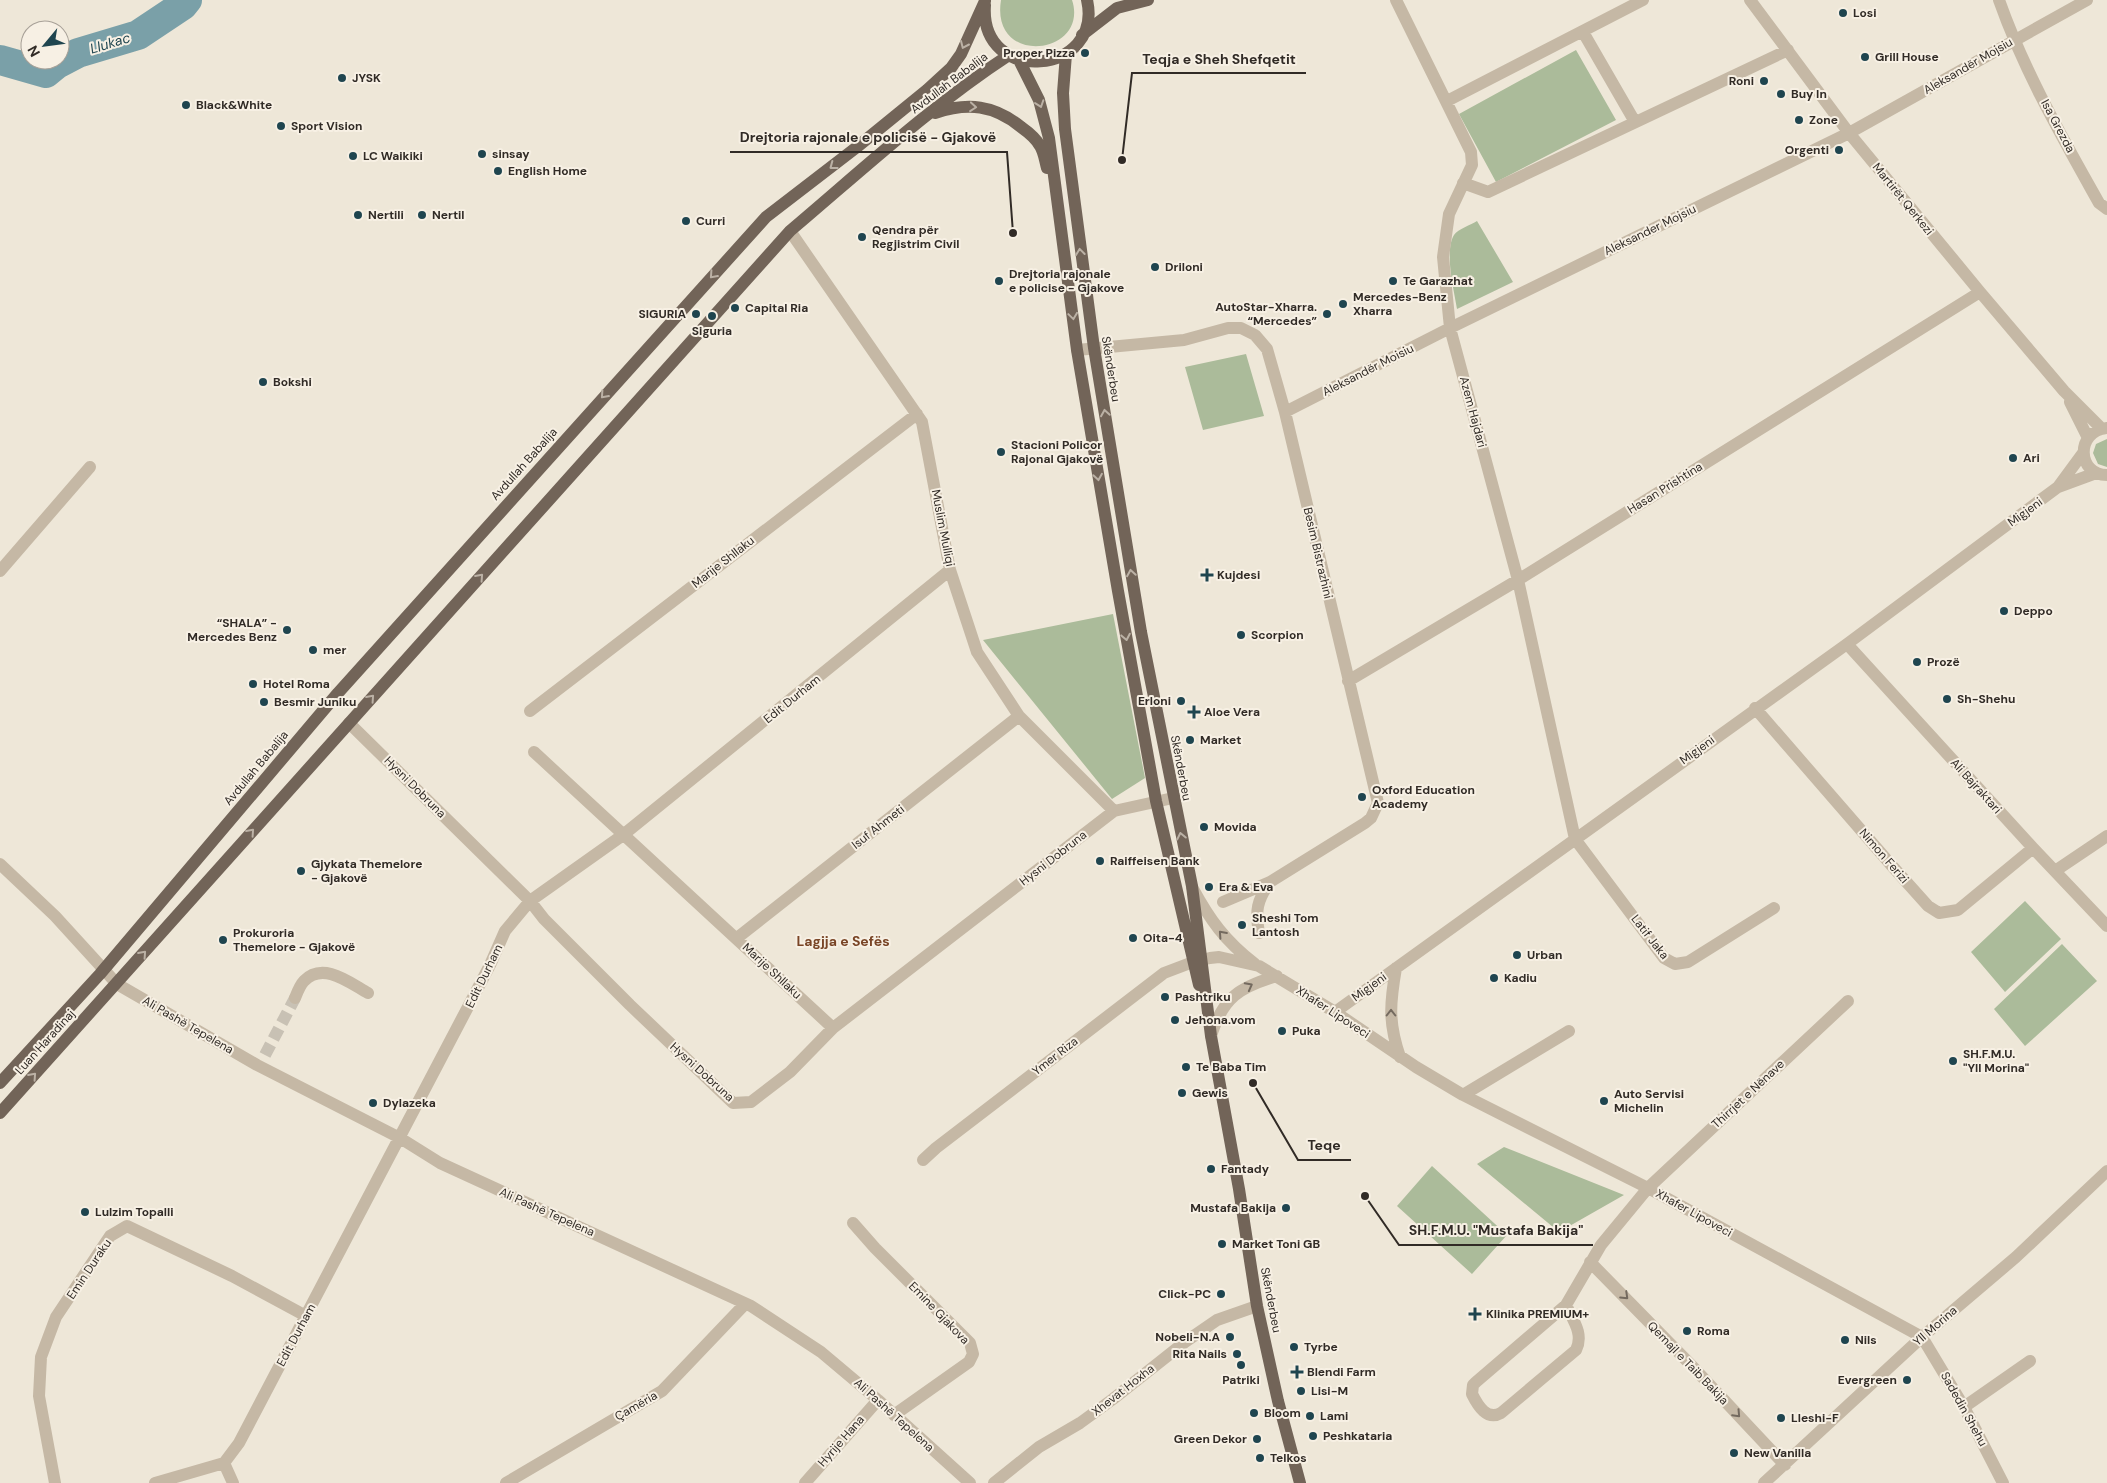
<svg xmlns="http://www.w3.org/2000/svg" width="2107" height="1483" viewBox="0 0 2107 1483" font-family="'DM Sans',sans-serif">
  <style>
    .green { fill: #abbb9a }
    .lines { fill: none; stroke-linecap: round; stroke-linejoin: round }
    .river { stroke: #7aa0a8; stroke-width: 30 }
    .minor-tunnel { stroke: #c8c1b4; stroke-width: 12; stroke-dasharray: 12 6; stroke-linecap: butt }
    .minor { stroke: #c5b8a5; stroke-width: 12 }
    .major { stroke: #726458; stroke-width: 12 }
    .oneway { stroke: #bbb1a5 }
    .oneway2 { stroke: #746a5f }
    .poi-dot { fill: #1f454f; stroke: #f7f0e4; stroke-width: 2 }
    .labels { text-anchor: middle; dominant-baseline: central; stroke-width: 4; stroke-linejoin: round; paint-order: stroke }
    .poi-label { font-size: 12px; font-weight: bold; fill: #312b26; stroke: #f7f0e4; text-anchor: start }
    .street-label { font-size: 12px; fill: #312b26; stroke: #f7f0e4 }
    .water-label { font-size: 14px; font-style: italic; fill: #1f454f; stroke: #f7f0e4 }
    .neighbourhood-label { font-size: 14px; font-weight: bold; fill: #794526; stroke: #f7f0e4 }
    .leader { fill: none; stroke: #312b26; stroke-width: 2 }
    .callout-dot { fill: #312b26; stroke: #f7f0e4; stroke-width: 2 }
    .callout-label { font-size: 14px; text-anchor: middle; font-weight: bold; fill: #312b26; stroke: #f7f0e4; stroke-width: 4; stroke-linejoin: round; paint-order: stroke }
  </style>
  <rect width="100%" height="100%" fill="#eee7d8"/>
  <path class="green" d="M1001,0H1072C1090,55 990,68 1001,0Z
    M1576,50L1616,120L1496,182L1459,114Z
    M1477,221L1513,282L1457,309C1454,290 1444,252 1454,235C1458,229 1471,225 1477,221Z
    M1246,354L1264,416L1203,430L1185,367Z
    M2107,439V467L2098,464L2093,453L2096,444Z
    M1113,614L1145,778L1112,799L983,640Z
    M2025,901L2061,939L2005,992L1971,952Z
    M2062,944L2097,981L2025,1046L1994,1009Z
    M1504,1147L1624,1195L1559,1232L1477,1164Z
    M1432,1166L1507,1235L1472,1274L1397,1206Z"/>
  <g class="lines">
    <path class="river" d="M0,60L46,73L57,64L78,53L138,35L183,5L187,0"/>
    <path class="minor-tunnel" d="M265,1055L295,998"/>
    <path class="minor" d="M1396,0L1471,152L1472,165L1449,214L1443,257L1450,328L1518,580L1575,839L1664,958L1675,964L1688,962L1774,908
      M1750,0L1849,133L1980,292L2064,391L2102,429
      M1999,0C2024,71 2062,137 2099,203L2107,209
      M1583,32L1635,122
      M1447,101L1643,0
      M1463,183L1488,192L1788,50
      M790,231L922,422L950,570L977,652L1019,716L1114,811
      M1077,350L1184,340L1228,328H1241L1255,335L1267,349L1285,412L1378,803L1371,818L1365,823L1270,882L1223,902
      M2070,402L2088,438
      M1285,412L1450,328L1849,133L2087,0
      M2107,428C2075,431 2077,475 2107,475
      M2058,487L2083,453
      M0,571L90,467
      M1847,644L2033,848L2107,926
      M1348,681L1518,580L1980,292
      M1755,708L1893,867L1928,906L1939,913L1958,910L2033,848
      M530,711L917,414
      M349,723L530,901L544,919L630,1005L733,1103L751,1102L790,1072L833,1028L1114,811L1173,798
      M534,752L833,1028
      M0,864L55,916L117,984L257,1065L400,1138L440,1163L751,1306L821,1352L878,1400L970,1483
      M2055,871L2107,836
      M1192,887C1210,920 1225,941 1255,964
      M1259,933C1255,911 1257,900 1270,882
      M737,938L1019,716
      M1396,968C1390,1003 1388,1022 1400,1057
      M295,998C297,993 300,985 304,981C323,961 350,983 368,993
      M1335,1012L1847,644L2058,487L2096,473
      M1211,1036C1223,997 1240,987 1277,976
      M1463,1095L1569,1031
      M923,1160L936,1148L1164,973L1193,962L1210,958L1219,957L1259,966L1335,1012L1416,1067L1463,1095L1648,1188L1922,1337L1964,1407L2003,1483
      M853,1223L875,1248L970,1343L973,1354L969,1362L894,1415
      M1590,1262L1692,1366L1785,1465
      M1566,1305C1573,1320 1584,1334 1576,1350L1501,1413C1487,1421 1478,1406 1472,1394L1473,1385L1476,1382L1566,1305L1601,1245L1648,1188L1848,1001
      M1964,1407L2030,1361
      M224,1463L233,1483
      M55,1483L39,1396L41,1357L56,1317L110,1236L127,1226L232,1276L306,1316
      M155,1483L224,1463L239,1443L490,965L505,931L530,901L623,835L950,570
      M506,1483L662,1391L745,1304
      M805,1483L878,1400
      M994,1483L1039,1447L1080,1423L1113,1399L1185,1342L1217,1320L1257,1306
      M1764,1483L1922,1337L2016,1257L2107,1171"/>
    <path class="major" d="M985,5C979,87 1104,75 1087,0
      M1082,35L1117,8L1148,0
      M1066,54L1063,93L1065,129L1094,348L1141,632L1192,886L1211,1036L1239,1189L1257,1306L1278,1401L1300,1483
      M1019,60L1039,100L1049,138L1077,350L1118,591L1156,801L1199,985
      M935,113C968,102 994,105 1021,127C1028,132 1036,138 1040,146C1044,152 1045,161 1047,168
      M0,1083L100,974L338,693L766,217L857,147L927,90L951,68L961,54L985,1
      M0,1113L790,231C861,171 931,106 1009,55"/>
  </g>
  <defs><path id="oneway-chevron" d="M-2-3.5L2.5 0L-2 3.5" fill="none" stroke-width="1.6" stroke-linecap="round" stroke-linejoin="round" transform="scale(1.25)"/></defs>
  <g class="oneway">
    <use href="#oneway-chevron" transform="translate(964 45) rotate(114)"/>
    <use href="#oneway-chevron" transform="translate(1040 104) rotate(71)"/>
    <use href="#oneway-chevron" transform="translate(973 107) rotate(5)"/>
    <use href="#oneway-chevron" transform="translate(833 166) rotate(143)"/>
    <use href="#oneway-chevron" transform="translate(1080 252) rotate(-97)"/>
    <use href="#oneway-chevron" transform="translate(713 275) rotate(132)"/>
    <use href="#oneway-chevron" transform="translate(1073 316) rotate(82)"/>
    <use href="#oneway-chevron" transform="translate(604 395) rotate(132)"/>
    <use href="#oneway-chevron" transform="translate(1105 413) rotate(-99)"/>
    <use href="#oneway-chevron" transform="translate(1098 477) rotate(81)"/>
    <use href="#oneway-chevron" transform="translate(1131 573) rotate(-99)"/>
    <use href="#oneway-chevron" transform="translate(480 577) rotate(-48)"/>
    <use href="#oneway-chevron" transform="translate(1126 637) rotate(79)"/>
    <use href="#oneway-chevron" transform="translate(371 698) rotate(-48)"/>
    <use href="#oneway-chevron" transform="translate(251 832) rotate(-48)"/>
    <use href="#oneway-chevron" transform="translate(1181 836) rotate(-102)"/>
    <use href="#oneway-chevron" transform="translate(143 954) rotate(-48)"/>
    <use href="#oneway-chevron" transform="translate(33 1076) rotate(-48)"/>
  </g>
  <g class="oneway2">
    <use href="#oneway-chevron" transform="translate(1222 934) rotate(-132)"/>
    <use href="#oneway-chevron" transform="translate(1249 986) rotate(-28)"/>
    <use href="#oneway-chevron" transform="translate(1391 1013) rotate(-90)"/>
    <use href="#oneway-chevron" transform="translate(1625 1296) rotate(44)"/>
    <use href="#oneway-chevron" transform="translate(1737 1414) rotate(47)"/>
  </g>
  <g class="poi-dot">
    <circle cx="1843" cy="13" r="5"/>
    <circle cx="1085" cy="53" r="5"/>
    <circle cx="1865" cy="57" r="5"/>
    <circle cx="342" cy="78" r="5"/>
    <circle cx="1764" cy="81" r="5"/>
    <circle cx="1781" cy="94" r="5"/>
    <circle cx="186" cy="105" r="5"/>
    <circle cx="1799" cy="120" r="5"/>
    <circle cx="281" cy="126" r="5"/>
    <circle cx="1839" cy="150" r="5"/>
    <circle cx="482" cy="154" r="5"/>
    <circle cx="353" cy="156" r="5"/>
    <circle cx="498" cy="171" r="5"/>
    <circle cx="358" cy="215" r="5"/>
    <circle cx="422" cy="215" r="5"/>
    <circle cx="686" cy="221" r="5"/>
    <circle cx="862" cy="237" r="5"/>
    <circle cx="1155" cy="267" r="5"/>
    <circle cx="999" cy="281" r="5"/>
    <circle cx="1393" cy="281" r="5"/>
    <circle cx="1343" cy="304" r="5"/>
    <circle cx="735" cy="308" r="5"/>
    <circle cx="696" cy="314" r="5"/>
    <circle cx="1327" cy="314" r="5"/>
    <circle cx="712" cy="316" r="5"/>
    <circle cx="263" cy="382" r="5"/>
    <circle cx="1001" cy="452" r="5"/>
    <circle cx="2013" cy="458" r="5"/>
    <path d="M1204.5 567.5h5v5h5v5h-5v5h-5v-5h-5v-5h5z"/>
    <circle cx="2004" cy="611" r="5"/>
    <circle cx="287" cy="630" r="5"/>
    <circle cx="1241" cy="635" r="5"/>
    <circle cx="313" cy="650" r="5"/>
    <circle cx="1917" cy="662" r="5"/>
    <circle cx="253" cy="684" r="5"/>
    <circle cx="1947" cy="699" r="5"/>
    <circle cx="1181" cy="701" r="5"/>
    <circle cx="264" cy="702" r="5"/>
    <path d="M1191.5 704.5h5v5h5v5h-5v5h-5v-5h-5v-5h5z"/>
    <circle cx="1190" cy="740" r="5"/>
    <circle cx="1362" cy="797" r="5"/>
    <circle cx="1204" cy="827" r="5"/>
    <circle cx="1100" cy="861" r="5"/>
    <circle cx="301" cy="871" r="5"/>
    <circle cx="1209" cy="887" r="5"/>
    <circle cx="1242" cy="925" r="5"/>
    <circle cx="1133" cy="938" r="5"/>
    <circle cx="223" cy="940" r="5"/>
    <circle cx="1517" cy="955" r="5"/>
    <circle cx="1494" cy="978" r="5"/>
    <circle cx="1165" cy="997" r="5"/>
    <circle cx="1175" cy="1020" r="5"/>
    <circle cx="1282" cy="1031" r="5"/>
    <circle cx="1953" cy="1061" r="5"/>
    <circle cx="1186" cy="1067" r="5"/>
    <circle cx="1182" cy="1093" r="5"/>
    <circle cx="1604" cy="1101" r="5"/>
    <circle cx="373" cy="1103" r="5"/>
    <circle cx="1211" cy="1169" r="5"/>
    <circle cx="1286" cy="1208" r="5"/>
    <circle cx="85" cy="1212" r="5"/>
    <circle cx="1222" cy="1244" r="5"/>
    <circle cx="1221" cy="1294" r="5"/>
    <path d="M1472.5 1306.5h5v5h5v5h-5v5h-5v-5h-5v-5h5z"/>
    <circle cx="1687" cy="1331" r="5"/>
    <circle cx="1230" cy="1337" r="5"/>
    <circle cx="1845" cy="1340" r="5"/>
    <circle cx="1294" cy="1347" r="5"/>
    <circle cx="1237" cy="1354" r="5"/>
    <circle cx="1241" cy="1365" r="5"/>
    <path d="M1294.5 1364.5h5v5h5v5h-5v5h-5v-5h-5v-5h5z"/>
    <circle cx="1907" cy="1380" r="5"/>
    <circle cx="1301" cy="1391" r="5"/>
    <circle cx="1254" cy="1413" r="5"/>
    <circle cx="1310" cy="1416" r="5"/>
    <circle cx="1781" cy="1418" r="5"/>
    <circle cx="1313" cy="1436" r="5"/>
    <circle cx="1257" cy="1439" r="5"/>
    <circle cx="1734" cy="1453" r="5"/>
    <circle cx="1260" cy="1458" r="5"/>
  </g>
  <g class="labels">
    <g class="poi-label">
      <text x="1853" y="13">Losi</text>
      <text x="1075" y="53" text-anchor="end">Proper Pizza</text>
      <text x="1875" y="57">Grill House</text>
      <text x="352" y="78">JYSK</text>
      <text x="1754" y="81" text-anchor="end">Roni</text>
      <text x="1791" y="94">Buy In</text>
      <text x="196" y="105">Black&amp;White</text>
      <text x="1809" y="120">Zone</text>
      <text x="291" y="126">Sport Vision</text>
      <text x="1829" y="150" text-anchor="end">Orgenti</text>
      <text x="492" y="154">sinsay</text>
      <text x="363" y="156">LC Waikiki</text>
      <text x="508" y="171">English Home</text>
      <text x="368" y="215">Nertili</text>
      <text x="432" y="215">Nertil</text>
      <text x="696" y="221">Curri</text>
      <text x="872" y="230">Qendra për<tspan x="872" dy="14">Regjistrim Civil</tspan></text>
      <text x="1165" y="267">Driloni</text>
      <text x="1009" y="274">Drejtoria rajonale<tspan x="1009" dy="14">e policise - Gjakove</tspan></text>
      <text x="1403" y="281">Te Garazhat</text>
      <text x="1353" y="297">Mercedes-Benz<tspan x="1353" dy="14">Xharra</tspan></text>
      <text x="1317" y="307" text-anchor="end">AutoStar-Xharra.<tspan x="1317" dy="14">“Mercedes”</tspan></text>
      <text x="745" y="308">Capital Ria</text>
      <text x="686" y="314" text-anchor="end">SIGURIA</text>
      <text x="712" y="331" text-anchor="middle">Siguria</text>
      <text x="273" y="382">Bokshi</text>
      <text x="1011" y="445">Stacioni Policor<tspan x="1011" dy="14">Rajonal Gjakovë</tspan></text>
      <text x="2023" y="458">Ari</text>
      <text x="1217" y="575">Kujdesi</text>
      <text x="2014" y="611">Deppo</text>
      <text x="277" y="623" text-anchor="end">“SHALA” -<tspan x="277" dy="14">Mercedes Benz</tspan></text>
      <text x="1251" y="635">Scorpion</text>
      <text x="323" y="650">mer</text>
      <text x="1927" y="662">Prozë</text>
      <text x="263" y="684">Hotel Roma</text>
      <text x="1957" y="699">Sh-Shehu</text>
      <text x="1171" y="701" text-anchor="end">Erloni</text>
      <text x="274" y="702">Besmir Juniku</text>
      <text x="1204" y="712">Aloe Vera</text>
      <text x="1200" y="740">Market</text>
      <text x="1372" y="790">Oxford Education<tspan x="1372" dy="14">Academy</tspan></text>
      <text x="1214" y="827">Movida</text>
      <text x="1110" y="861">Raiffeisen Bank</text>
      <text x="311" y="864">Gjykata Themelore<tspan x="311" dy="14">- Gjakovë</tspan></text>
      <text x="1219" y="887">Era &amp; Eva</text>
      <text x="1252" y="918">Sheshi Tom<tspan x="1252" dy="14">Lantosh</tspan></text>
      <text x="233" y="933">Prokuroria<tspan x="233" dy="14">Themelore - Gjakovë</tspan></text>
      <text x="1143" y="938">Oita-4</text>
      <text x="1527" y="955">Urban</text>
      <text x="1504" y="978">Kadiu</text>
      <text x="1175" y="997">Pashtriku</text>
      <text x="1185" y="1020">Jehona.vom</text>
      <text x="1292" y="1031">Puka</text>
      <text x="1963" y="1054">SH.F.M.U.<tspan x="1963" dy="14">"Yll Morina"</tspan></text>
      <text x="1196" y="1067">Te Baba Tim</text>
      <text x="1192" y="1093">Gewis</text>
      <text x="1614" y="1094">Auto Servisi<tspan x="1614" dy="14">Michelin</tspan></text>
      <text x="383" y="1103">Dylazeka</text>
      <text x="1221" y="1169">Fantady</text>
      <text x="1276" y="1208" text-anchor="end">Mustafa Bakija</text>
      <text x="95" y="1212">Lulzim Topalli</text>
      <text x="1232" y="1244">Market Toni GB</text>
      <text x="1211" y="1294" text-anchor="end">Click-PC</text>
      <text x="1486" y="1314">Klinika PREMIUM+</text>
      <text x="1697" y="1331">Roma</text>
      <text x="1220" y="1337" text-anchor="end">Nobeli-N.A</text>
      <text x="1855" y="1340">Nils</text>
      <text x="1304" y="1347">Tyrbe</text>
      <text x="1227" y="1354" text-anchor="end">Rita Nails</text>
      <text x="1307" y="1372">Blendi Farm</text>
      <text x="1241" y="1380" text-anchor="middle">Patriki</text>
      <text x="1897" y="1380" text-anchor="end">Evergreen</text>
      <text x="1311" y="1391">Lisi-M</text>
      <text x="1264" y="1413">Bloom</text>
      <text x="1320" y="1416">Lami</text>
      <text x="1791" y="1418">Lleshi-F</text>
      <text x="1323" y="1436">Peshkataria</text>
      <text x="1247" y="1439" text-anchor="end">Green Dekor</text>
      <text x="1744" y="1453">New Vanilla</text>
      <text x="1270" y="1458">Telkos</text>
    </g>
    <g class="street-label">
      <text transform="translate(1968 66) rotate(-30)">Aleksandër Mojsiu</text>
      <text transform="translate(949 83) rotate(-37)">Avdullah Babalija</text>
      <text transform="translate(2058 126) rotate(62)">Isa Grezda</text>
      <text transform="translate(1903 199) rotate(51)">Martirët Qerkezi</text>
      <text transform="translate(1650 230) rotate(-26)">Aleksander Mojsiu</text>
      <text transform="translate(1111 369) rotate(81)">Skënderbeu</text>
      <text transform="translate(1368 370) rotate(-27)">Aleksandër Moisiu</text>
      <text transform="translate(1473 412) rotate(75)">Azem Hajdari</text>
      <text transform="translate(524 464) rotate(-48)">Avdullah Babalija</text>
      <text transform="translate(1665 488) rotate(-32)">Hasan Prishtina</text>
      <text transform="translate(2025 512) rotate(-36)">Migjeni</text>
      <text transform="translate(943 528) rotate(79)">Muslim Mulliqi</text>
      <text transform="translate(1318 553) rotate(77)">Besim Bistrazhini</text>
      <text transform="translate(723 562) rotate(-38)">Marije Shllaku</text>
      <text transform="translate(792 699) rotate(-39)">Edit Durham</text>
      <text transform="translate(1697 750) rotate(-36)">Migjeni</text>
      <text transform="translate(256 768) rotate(-50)">Avdullah Babalija</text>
      <text transform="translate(1181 768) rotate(79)">Skënderbeu</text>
      <text transform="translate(1976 786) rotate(48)">Ali Bajraktari</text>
      <text transform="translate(415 787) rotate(45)">Hysni Dobruna</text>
      <text transform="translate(878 827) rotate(-38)">Isuf Ahmeti</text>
      <text transform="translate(1884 856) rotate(49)">Nimon Ferizi</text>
      <text transform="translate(1053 858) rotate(-38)">Hysni Dobruna</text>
      <text transform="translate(1650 937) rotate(52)">Latif Jaka</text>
      <text transform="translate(772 971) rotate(43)">Marije Shllaku</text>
      <text transform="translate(484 976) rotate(-64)">Edit Durham</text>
      <text transform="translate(1369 987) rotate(-36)">Migjeni</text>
      <text transform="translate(1333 1012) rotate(33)">Xhafer Lipoveci</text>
      <text transform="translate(188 1025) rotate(30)">Ali Pashë Tepelena</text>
      <text transform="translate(45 1042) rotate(-48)">Luan Haradinaj</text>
      <text transform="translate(1055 1056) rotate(-38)">Ymer Riza</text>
      <text transform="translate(702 1072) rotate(42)">Hysni Dobruna</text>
      <text transform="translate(1748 1094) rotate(-43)">Thirrjet e Nënave</text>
      <text transform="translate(547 1212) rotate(24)">Ali Pashë Tepelena</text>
      <text transform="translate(1694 1213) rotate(29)">Xhafer Lipoveci</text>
      <text transform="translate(89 1269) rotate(-56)">Emin Duraku</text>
      <text transform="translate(1271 1300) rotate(79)">Skënderbeu</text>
      <text transform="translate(939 1313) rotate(46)">Emine Gjakova</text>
      <text transform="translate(1935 1326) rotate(-41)">Yll Morina</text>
      <text transform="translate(296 1335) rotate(-62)">Edit Durham</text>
      <text transform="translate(1688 1363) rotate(46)">Qemajl e Taib Bakija</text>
      <text transform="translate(1123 1390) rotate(-38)">Xhevat Hoxha</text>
      <text transform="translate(636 1406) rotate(-30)">Çamëria</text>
      <text transform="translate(1964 1409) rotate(61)">Sadedin Shehu</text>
      <text transform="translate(894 1415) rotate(42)">Ali Pashë Tepelena</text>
      <text transform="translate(841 1441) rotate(-49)">Hyrije Hana</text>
    </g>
    <g class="water-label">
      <text transform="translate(110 43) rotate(-17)">Llukac</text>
    </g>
    <g class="neighbourhood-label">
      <text x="843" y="941">Lagjja e Sefës</text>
    </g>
  </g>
  <path class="leader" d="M1122 160L1132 73H1306M1013 233L1007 152H730M1253 1083L1298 1160H1351M1365 1196L1399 1245H1593"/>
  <g class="callout-dot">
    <circle cx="1122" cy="160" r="5"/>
    <circle cx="1013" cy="233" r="5"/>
    <circle cx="1253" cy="1083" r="5"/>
    <circle cx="1365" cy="1196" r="5"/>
  </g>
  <g class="callout-label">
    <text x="1219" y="64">Teqja e Sheh Shefqetit</text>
    <text x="868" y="142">Drejtoria rajonale e policisë - Gjakovë</text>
    <text x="1324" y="1150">Teqe</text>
    <text x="1496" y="1235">SH.F.M.U. "Mustafa Bakija"</text>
  </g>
  <g transform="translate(45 45) rotate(241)"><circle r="24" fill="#f7f0e4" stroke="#a8a198"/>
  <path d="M0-4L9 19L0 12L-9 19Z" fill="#1f454f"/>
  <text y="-8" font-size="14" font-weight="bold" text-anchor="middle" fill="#312b26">N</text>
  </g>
</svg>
